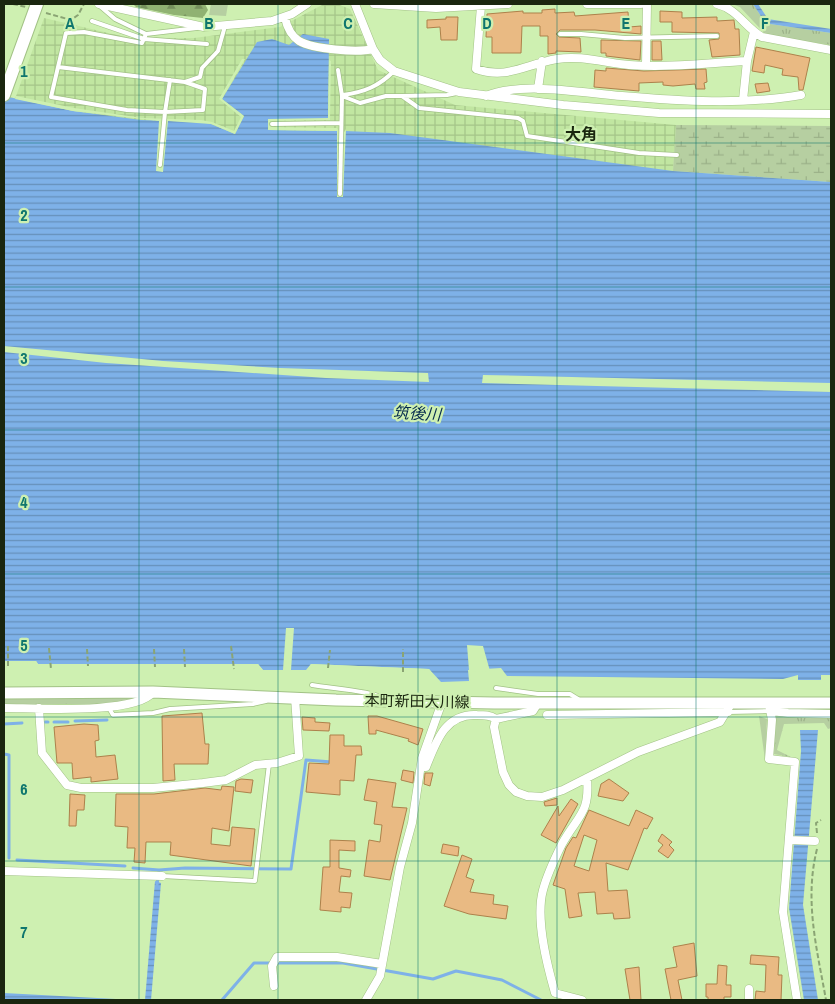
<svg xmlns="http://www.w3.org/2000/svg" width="835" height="1004" viewBox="0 0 835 1004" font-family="'Archivo Narrow','Noto Sans JP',sans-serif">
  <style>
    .industrial { fill: url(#industrial-grid) }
    .grass { fill: url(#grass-tufts) }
    .forest { fill: url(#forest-firs) }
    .wetland { fill: url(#wetland-marsh) }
    .green { fill: #b6cfa1 }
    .water { fill: url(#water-rules) }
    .pier { fill: #cef0b1 }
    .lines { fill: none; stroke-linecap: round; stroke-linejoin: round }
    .stream { stroke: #7eb1e8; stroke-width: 3 }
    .building { fill: #e9ba83; stroke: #ad814b; fill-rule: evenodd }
    .service-casing { stroke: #a2c286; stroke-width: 5.5 }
    .minor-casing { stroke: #a2c286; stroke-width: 9 }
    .secondary-casing { stroke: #a2c286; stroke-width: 13 }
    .primary-casing { stroke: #a2c286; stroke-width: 14 }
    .path { stroke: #8aa474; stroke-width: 2; stroke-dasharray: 5 2.5; stroke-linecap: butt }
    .service { stroke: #fff; stroke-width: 4 }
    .minor { stroke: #fff; stroke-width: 8 }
    .secondary { stroke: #fff; stroke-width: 11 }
    .primary { stroke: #fff; stroke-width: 12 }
    .grid { fill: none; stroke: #0f766e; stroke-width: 1; stroke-opacity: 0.55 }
    .labels { text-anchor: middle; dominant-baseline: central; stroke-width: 4.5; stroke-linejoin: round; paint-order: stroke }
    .street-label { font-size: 15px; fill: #1a260f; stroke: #cef0b1 }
    .neighbourhood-label { font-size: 16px; font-weight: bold; fill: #1a260f; stroke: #cef0b1 }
    .water-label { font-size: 16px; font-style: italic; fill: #052b4e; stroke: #cef0b1 }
    .grid-label { font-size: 16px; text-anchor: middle; font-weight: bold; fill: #0f766e; stroke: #cef0b1; stroke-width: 4.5; stroke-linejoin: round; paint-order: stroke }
  </style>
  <defs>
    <pattern id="industrial-grid" width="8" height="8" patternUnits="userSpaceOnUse" patternTransform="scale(1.25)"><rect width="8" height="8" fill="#c1e6a1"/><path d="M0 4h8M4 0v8" fill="none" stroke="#a5c589"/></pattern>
    <pattern id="grass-tufts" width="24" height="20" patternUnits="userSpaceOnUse" patternTransform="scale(1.25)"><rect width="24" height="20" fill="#b6cfa1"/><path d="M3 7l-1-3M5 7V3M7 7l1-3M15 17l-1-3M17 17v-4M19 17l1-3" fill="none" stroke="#9cb289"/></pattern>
    <pattern id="forest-firs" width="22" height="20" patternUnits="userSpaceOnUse" patternTransform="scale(1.25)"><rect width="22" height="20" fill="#90b272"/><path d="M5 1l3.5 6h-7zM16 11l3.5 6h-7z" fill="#75915c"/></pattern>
    <pattern id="wetland-marsh" width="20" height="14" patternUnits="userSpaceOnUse" patternTransform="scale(1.25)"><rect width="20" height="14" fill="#b6cfa1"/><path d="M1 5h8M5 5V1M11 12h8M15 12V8" fill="none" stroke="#9cb289"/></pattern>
    <pattern id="water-rules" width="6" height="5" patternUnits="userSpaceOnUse" patternTransform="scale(1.25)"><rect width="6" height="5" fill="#7eb1e8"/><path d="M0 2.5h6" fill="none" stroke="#6690ba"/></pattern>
  </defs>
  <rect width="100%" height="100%" fill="#cef0b1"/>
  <path class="industrial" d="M324,4H337L350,9L378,70L455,105L676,125L673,171L238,143L15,99L44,18L130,38H194L280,27Z"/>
  <path class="grass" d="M732,4H753L764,21L770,24L831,33V45L766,35L740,7Z
    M143,696L111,704H4V699Z
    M759,716L767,719L765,760Z
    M776,717L831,718V728L828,729L824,723L784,724L777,750L791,757L774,754Z"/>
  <path class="forest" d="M133,4H205L208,10L203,18L174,15L136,7Z"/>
  <path class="wetland" d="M676,125L831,126V182L673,171Z"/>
  <path class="green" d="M211,4H228L226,16L209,15Z"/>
  <path class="water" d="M753,4H758L768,19L831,29V33L770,24L764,21Z
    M303,34L329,39L328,119H268L269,130L337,131V136H344L346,131L390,133L673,171L831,182V675H821V680H798V675L783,679L507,676L501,668L468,670L469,681L441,682L429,669L311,664L307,670H263L258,664H38L36,661H4V96L73,111L141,120L201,122L211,124L235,134L244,116L222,99L257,42L272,39L289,45Z
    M800,730H818L803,905L818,1000H804L789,908L801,751Z
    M155,881L161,883L151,1000H145Z
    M4,993L116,999L117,1000H4Z"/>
  <path class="pier" d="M242,59H245L222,99L244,116L235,134L211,124L168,121L163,172L156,171L159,121L73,111L15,99L16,96L74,108L142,118L201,120L212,122L234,131L241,117L219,99Z
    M329,60L331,61L330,120L270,121L271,127L337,128L340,133L343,134L346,129L343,197H337V131L268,130V119L328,118Z
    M4,346L163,361L280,368L428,373L429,382L326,378L106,363L4,352Z
    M483,375L831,383V392L482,383Z
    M286,628H294L291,670H306L311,664L429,669L441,685L428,671L395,668L312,667L307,673H263L257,666H38L35,664L4,663V661H36L38,664H258L263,670H283Z
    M467,645L483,646L490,671L471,672L470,683Z"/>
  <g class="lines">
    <path class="stream" d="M75,721L107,720
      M45,722H48
      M54,722H68
      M4,724L22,723
      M4,754L9,755V858
      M17,860L125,866
      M133,868L159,870
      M157,885L159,870L185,868L291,869L306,760L332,762
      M222,1000L254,963H343L433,979L456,971L502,980L541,1000"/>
  </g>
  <path class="building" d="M555,9V13L574,12L575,16L628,12L629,27L641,26V34L595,30H560L556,34L559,37L580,38L581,52L556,51V53L548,54V36H540V26H522L521,53H492V37H486L487,14L523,11V13H542V10Z
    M660,11L682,12V18L717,17V21L734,20L735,29H739L740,55L712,57L709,40L719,39V33L672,32V22H660Z
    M446,17H458L457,40H441L440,27L427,28V20L446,19Z
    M601,40L641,41L640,60L606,56V53H601Z
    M652,41H661L662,60H652Z
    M756,47L810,58L803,90H799L798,77L782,75L783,69L765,65L764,73L752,71Z
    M606,68L644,71L706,69L707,82L704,83L705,89H696L695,84L673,86L663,85V82L639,83V91L594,87L595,70L606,71Z
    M768,83L770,91L757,93L755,84Z
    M202,713L205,744H209L208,764H174L175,780L163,781L162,716Z
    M368,716H377L423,729L418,745L408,741L409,739L376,730V734H369Z
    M302,717L315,718V722L330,723L329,731L303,730Z
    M84,724L98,725L99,740L95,741L96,757L115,755L118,779L91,782V777L73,779L72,763H57L54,727Z
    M330,735H344V746H361L362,755H356L354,781L340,780V795L306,792L309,763L329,764Z
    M403,770L414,772L413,783L401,780Z
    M425,773H433L430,786L424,784Z
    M241,779L253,780L251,793L235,791L236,781Z
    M368,779L396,783L392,807L407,808L390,880L364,876L369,840L380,842L382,825L374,824L377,802L364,800Z
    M609,779L629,793L623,801L598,796L601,784Z
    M222,786L234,787L229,831L212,828L211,844L230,846L232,827L255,829L251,866L170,855L171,842H146L145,863L134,862L135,848H127L128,827L115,826L116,794H154L205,788L221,790Z
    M70,794L85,795L84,810H77L76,826H69Z
    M557,798V805L545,806L544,802Z
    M571,799L578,804L556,843L541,835L558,806L559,816Z
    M589,810L629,826L636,810L653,818L647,829L644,828L628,870L606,863L608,891L627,890L630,918L614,919L613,913L597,914L595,892L578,893L582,916L569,918L565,889L553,885L566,848L573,837L576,838ZM584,835L597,840L589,871L574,866Z
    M662,834L672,842L669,845L674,850L668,858L658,851L663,845L658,841Z
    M330,840L355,841V851L339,850V868L351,870L350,877L341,876L339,892L352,893L350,908L341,907V912L320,910L323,867H330Z
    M443,844L459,847L458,856L441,853Z
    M462,855L472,859L466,877L474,880L470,892L494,895L493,904L508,906L506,919L469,914L444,906Z
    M694,943L697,976L678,980L682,1000H671L665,969L677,967L673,947Z
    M751,955L779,957L778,975H782L781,1000H755L756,991L765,992L766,965L750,964Z
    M718,965L727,966L726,985H731V997H724V1000H708V997H706V984H717Z
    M639,967L641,1000H630L625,969Z"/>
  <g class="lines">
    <defs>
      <path id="service" d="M101,7L115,19L146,34
        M92,21L144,39L207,44
        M560,34H581L625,38L717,36
        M58,67L185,82L205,89L203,110L165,112L127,110L51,97L66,33L84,32L142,43L146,34L197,28
        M338,70L342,96L340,194
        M185,82L200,77L202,68L218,51L225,26
        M343,95C365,92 379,86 394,71
        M342,96L360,103L386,96H402L419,108L518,118L523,121L527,136L639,153L677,155
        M402,96L447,95L457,93
        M272,124L341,123
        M160,165L165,112L170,80
        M312,685C327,688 371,691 380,697
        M496,688L538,694H570L578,699
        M109,708L113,715L153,713L170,709L253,704L266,701
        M728,712L771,711
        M162,876L255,881L269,764"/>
      <path id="minor" d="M99,4L204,27L272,21L292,14L307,4
        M355,4L373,49L380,60L394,71L459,92L563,105L659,113L831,114
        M374,4L436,8L508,4
        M587,4H641
        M717,4C737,9 745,27 762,37L831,50
        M481,6L476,69C507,80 526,64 557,59C581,55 605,63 629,65C668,68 708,63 747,61
        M285,18C287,27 290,35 299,41C313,49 357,53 373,49
        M646,65L647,4
        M538,89L542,61
        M486,96C523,81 583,93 622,96C679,101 745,105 801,95
        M743,100L747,61L754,32
        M538,703L533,711L496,719L494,727L503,772L509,785L516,792L527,796L542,797L563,790L638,752L720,722L731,704
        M769,704L772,720L769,759L795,762L783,912L797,1000
        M4,708C34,708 136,715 153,692
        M39,708L42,753L67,785L81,788H153L203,783L226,780L255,765L277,763L299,756L295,697
        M771,711L788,713L831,714
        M547,715L728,712
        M421,767H426C436,742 445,713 477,715C484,715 490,715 496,719
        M789,840L815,841
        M4,871L162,876
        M274,986L272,966L277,957H337L382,964
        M366,1000L380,976L400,867L412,823L422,758L442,702
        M582,1000L555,993C547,965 535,919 543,890C547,875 555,858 562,844C578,815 590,814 587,778
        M749,1000V989"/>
      <path id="secondary" d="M4,693L153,692L336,700L494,703H831"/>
      <path id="primary" d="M4,95L37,4"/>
    </defs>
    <use href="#service" class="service-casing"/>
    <use href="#minor" class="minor-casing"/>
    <use href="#secondary" class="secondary-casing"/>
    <use href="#primary" class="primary-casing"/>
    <path class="path" d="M13,4L26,7
      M46,13L71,20L78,15L84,4
      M231,646L234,669
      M49,648L51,669
      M87,649L88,666
      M154,649L155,667
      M184,649L185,667
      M8,666V644
      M328,668L330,650
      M403,672V649
      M817,833L816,823L821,820
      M817,849C804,901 817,949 826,1000"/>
    <use href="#service" class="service"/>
    <use href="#minor" class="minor"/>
    <use href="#secondary" class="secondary"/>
    <use href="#primary" class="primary"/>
  </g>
  <path class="grid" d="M139,4V1000M278,4V1000M418,4V1000M557,4V1000M696,4V1000M4,143H831M4,287H831M4,430H831M4,574H831M4,717H831M4,861H831"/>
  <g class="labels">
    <g class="street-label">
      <text transform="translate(417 701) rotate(1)">本町新田大川線</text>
    </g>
    <g class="neighbourhood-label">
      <text x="581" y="134">大角</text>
    </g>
    <g class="water-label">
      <text transform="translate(417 413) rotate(3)">筑後川</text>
    </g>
  </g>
  <g class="grid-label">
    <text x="70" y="29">A</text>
    <text x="209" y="29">B</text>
    <text x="348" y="29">C</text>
    <text x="487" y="29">D</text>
    <text x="626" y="29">E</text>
    <text x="765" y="29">F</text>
    <text x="24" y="77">1</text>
    <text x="24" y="221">2</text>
    <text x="24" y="364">3</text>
    <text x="24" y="508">4</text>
    <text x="24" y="651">5</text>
    <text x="24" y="795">6</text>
    <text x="24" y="938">7</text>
  </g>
  <rect width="835" height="1004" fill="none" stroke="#1a260f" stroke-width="10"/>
</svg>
